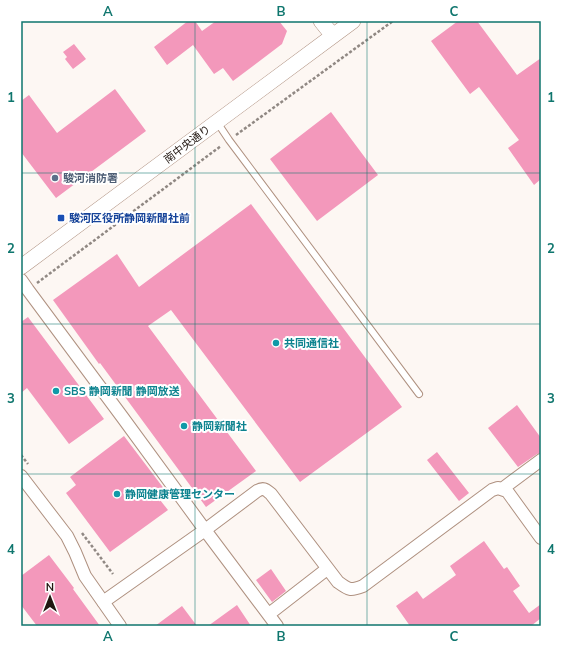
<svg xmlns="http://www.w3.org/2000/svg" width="562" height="647" viewBox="0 0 562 647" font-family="Mulish,'Noto Sans JP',sans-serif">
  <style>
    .building { fill: #f398bb }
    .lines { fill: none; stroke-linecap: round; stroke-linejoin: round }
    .service-casing { stroke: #af9180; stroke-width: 8 }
    .minor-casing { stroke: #af9180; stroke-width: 14 }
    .tertiary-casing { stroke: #af9180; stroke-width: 16 }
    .path { stroke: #908883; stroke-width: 2.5; stroke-dasharray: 3 2; stroke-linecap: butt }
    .service { stroke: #fff; stroke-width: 6 }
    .minor { stroke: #fff; stroke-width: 12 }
    .tertiary { stroke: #fff; stroke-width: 15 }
    .grid { fill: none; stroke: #0f766e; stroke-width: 1; stroke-opacity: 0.55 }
    .service-dot { fill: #5c6f8a; stroke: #fff; stroke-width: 1.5 }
    .transit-dot { fill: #1a4fb4; stroke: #fff; stroke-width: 1.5 }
    .culture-dot { fill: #0f9aa8; stroke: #fff; stroke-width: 1.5 }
    .labels { text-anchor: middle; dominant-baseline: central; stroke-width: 4; stroke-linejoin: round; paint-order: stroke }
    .street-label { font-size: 11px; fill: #221711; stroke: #fff }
    .service-label { font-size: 11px; font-weight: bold; fill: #4e5e75; stroke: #fff; text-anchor: start }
    .transit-label { font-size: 11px; font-weight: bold; fill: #164399; stroke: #fff; text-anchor: start }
    .culture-label { font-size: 11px; font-weight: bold; fill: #0d838f; stroke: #fff; text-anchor: start }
    .neatline { fill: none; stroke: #0f766e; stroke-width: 1.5 }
    .grid-label { font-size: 13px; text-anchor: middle; font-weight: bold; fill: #0f766e }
  </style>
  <rect width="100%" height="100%" fill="#fdf7f3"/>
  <path class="building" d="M188,21H195L202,31L216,21H279L287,31L282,44L233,81L223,68L214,74L193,45L167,65L154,47Z
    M458,21H477L517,75L541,58V179L534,185L508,148L519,140L479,87L470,94L431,41Z
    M74,44L86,59L73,69L65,59L67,57L63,52Z
    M115,89L146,131L56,198L21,152V101L29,95L57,133Z
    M331,112L378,175L317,221L270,159Z
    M251,204L402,407L300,482L171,310L148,326L256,471L206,507L100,363L99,364L53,300L117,254L139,287Z
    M28,317L104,419L69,444L27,388L21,393V322Z
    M517,405L541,438V453L537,454L518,467L488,428Z
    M124,436L168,494L160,500L168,510L110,552L66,493L76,485L70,477Z
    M437,452L469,493L459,501L427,460Z
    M484,541L504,569L507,567L520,586L513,591L529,613L541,604V618L531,626H410L396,606L417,591L423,599L456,575L450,566Z
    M49,555L74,588L73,589L100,626H37L21,605V576Z
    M271,569L286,591L272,602L256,580Z
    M237,605L251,626H208Z
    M182,606L197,626H155Z"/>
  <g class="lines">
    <defs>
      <path id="service" d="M217,122L229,140L419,394"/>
      <path id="minor" d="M21,280L28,290L123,418L205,530L277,626
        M21,476L67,536L75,552L85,576L120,626
        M502,489L541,460
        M103,602L205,530L257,491C264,487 266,490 271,494L338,582C349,590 350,591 363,586L492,490L498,488L507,491L541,538
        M269,614L327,569"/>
      <path id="tertiary" d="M321,21L333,36
        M21,267L353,21"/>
    </defs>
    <use href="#service" class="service-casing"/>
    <use href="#minor" class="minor-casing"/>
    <use href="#tertiary" class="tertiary-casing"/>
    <path class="path" d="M236,135L393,21
      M37,283L221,146
      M21,455L28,464
      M82,533L113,574"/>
    <use href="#service" class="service"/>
    <use href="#minor" class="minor"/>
    <use href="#tertiary" class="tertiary"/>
  </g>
  <path class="grid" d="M195,21V626M367,21V626M21,173H541M21,324H541M21,474H541"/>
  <circle class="service-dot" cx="55" cy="178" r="4"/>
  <rect class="transit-dot" x="57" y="214" width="8" height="8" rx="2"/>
  <g class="culture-dot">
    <circle cx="276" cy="343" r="4"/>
    <circle cx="56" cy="391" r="4"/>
    <circle cx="184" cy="426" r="4"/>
    <circle cx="117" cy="494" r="4"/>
  </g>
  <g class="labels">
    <g class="street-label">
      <text transform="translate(187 144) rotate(-37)">南中央通り</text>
    </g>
    <g class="service-label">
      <text x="63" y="178">駿河消防署</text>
    </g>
    <g class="transit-label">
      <text x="69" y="218">駿河区役所静岡新聞社前</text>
    </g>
    <g class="culture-label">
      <text x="284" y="343">共同通信社</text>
      <text x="64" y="391">SBS 静岡新聞 静岡放送</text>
      <text x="192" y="426">静岡新聞社</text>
      <text x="125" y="494">静岡健康管理センター</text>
    </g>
  </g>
  <rect width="562" height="647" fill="none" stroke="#ffffff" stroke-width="44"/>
  <g transform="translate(50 597)" stroke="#ffffff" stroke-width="3" paint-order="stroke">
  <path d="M0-3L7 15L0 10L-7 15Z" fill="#221711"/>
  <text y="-6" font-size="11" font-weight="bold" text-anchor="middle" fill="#221711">N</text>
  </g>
  <rect x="22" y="22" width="518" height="603" class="neatline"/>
  <g class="grid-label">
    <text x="108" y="16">A</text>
    <text x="281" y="16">B</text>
    <text x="454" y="16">C</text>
    <text x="11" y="102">1</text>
    <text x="551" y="102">1</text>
    <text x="11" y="253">2</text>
    <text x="551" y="253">2</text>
    <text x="11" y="403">3</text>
    <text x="551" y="403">3</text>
    <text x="11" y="554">4</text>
    <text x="551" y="554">4</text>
    <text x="108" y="641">A</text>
    <text x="281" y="641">B</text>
    <text x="454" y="641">C</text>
  </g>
</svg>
